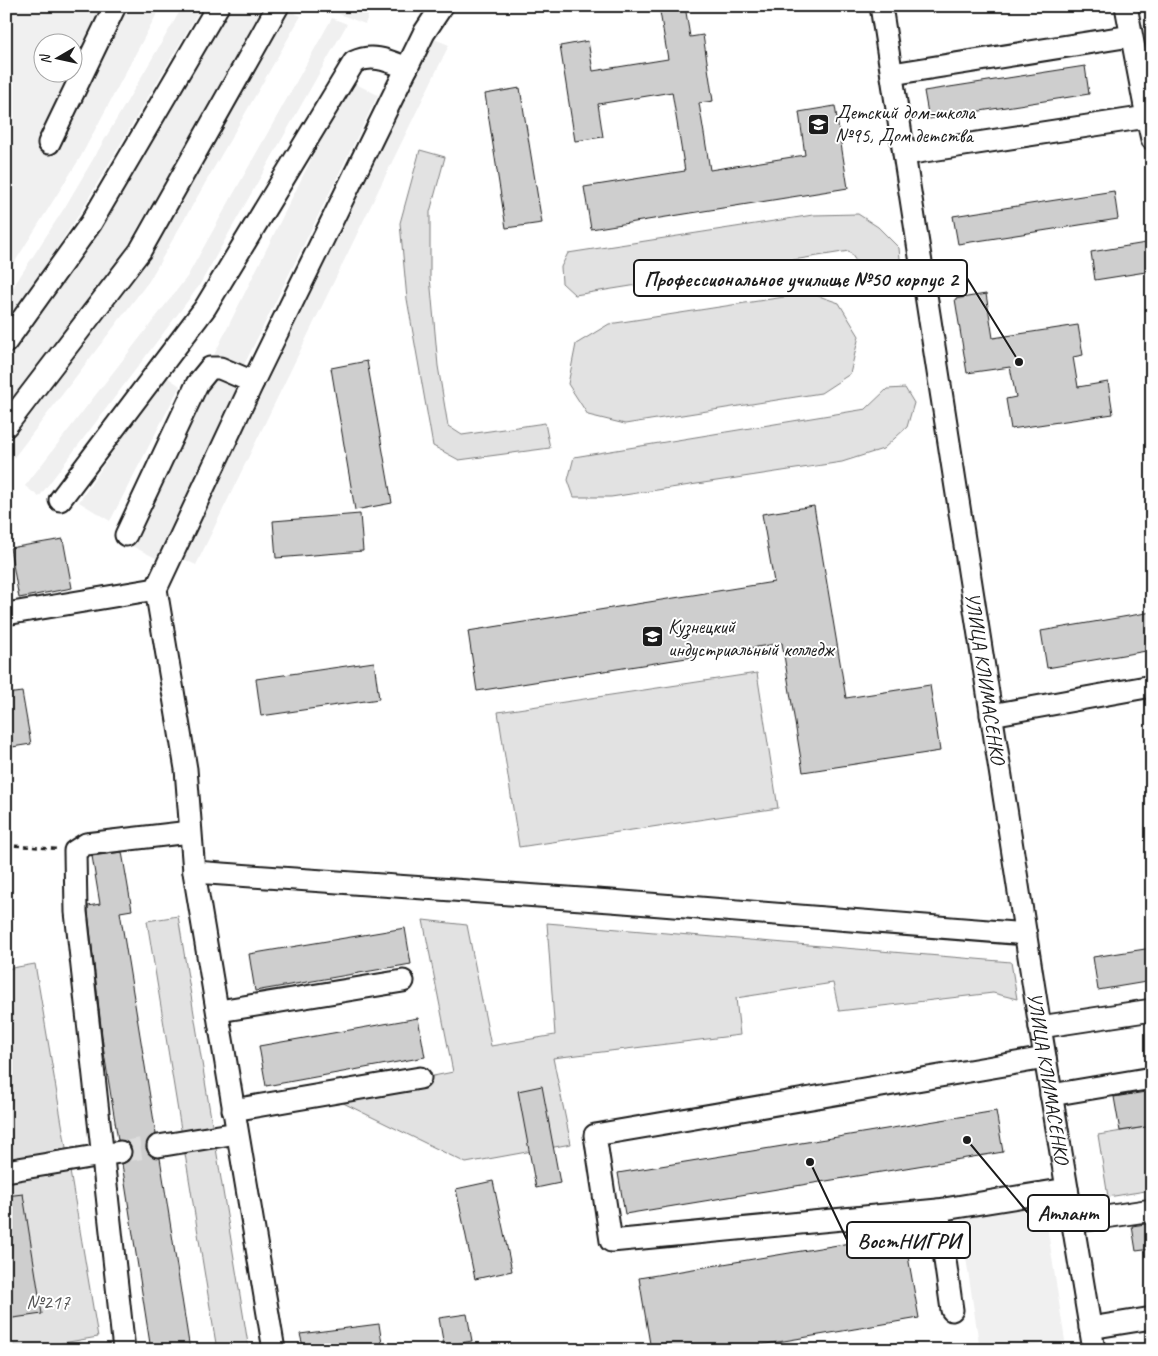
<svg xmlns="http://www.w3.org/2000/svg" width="1158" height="1356" viewBox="0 0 1158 1356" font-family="Caveat,sans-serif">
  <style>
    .built { fill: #f0f0f0; fill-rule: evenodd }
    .green { fill: #e2e2e2; stroke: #7f7f7f }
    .building { fill: #cecece; stroke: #1c1c1c }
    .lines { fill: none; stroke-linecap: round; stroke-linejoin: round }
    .minor-tunnel { stroke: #ddd; stroke-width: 21; stroke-dasharray: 21 11; stroke-linecap: butt }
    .minor-casing { stroke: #1c1c1c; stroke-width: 25 }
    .path { stroke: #1c1c1c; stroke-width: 2.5; stroke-dasharray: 5 4; stroke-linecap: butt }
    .minor { stroke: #fff; stroke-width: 21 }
    .labels { text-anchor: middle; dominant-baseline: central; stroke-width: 4; stroke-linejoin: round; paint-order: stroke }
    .poi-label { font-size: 20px; fill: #1c1c1c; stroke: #fff; text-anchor: start }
    .street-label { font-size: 20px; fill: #1c1c1c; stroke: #fff }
    .park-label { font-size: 20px; fill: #575757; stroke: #fff }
    .leader { fill: none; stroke: #1c1c1c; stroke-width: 2 }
    .callout-dot { fill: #1c1c1c; stroke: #fff; stroke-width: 2 }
    .callout { fill: #fff; stroke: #1c1c1c; stroke-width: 2 }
    .callout-label { font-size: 21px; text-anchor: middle; font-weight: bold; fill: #1c1c1c }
  </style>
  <rect width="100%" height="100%" fill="#fff"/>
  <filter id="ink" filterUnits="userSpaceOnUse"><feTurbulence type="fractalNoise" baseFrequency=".02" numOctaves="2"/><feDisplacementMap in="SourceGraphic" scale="10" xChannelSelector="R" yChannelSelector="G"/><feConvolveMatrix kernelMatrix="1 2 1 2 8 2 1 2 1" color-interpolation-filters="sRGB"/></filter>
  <g filter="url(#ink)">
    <path class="built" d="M6,6H161L80,158L6,276ZM42,42H72V72H42Z
      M183,6H202L78,216L6,325V298L65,207Z
      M224,6H251L262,12L128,245L6,409V356L97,230Z
      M336,6H372L365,24L334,12Z
      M285,9L301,16L149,281L6,468V439L136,272Z
      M332,18L347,24L199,286L39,497L25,486L187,277Z
      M434,39L449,45L196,565L182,558Z
      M350,81L378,95L242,369L214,355Z
      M211,370L242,384L158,559L128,544Z
      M164,375L180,386L110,521L79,502Z
      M1044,1206L1065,1341L1004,1350H980L960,1218Z"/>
    <path class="green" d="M420,150L445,157L430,212V277L438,366L448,426L462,435L545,423L550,448L459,460L433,446L407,299L400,223Z
      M858,214L878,227L899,248L901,269L886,289L870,281L849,251L575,295L562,283L561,267L568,253L813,215Z
      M810,293L839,303L859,336L850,374L821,393L625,424L588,415L568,384L576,344L609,324Z
      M905,388L914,403L907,427L883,449L842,462L611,497H574L568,480L574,457L866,409L887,389Z
      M757,673L778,808L519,847L498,712Z
      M178,916L249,1350H217L147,921Z
      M423,920L467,925L491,1046L555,1035L547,923L1011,962L1017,999L993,993L839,1011L833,983L736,998L740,1035L553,1058L571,1144L466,1163L331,1097L453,1072Z
      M35,964L98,1337L21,1350H6V969Z
      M1152,1126V1190L1108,1197L1098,1135Z"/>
    <path class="building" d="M659,6H685L690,37L703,35L713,101L699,103L710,170L805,155L799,112L835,106L848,188L591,229L584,187L685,171L672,92L598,104L603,137L575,141L560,46L588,41L593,71L668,59Z
      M1085,66L1089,94L929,119L924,91Z
      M520,88L542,223L506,228L485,94Z
      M1114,191L1118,219L958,244L953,216Z
      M1152,242V271L1095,280L1091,252Z
      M986,294L993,338L1078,325L1083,355L1073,357L1078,387L1108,382L1113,414L1011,429L1006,399L1016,397L1010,367L967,373L955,299Z
      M367,361L392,503L355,510L331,368Z
      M814,506L846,698L930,685L940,751L803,772L782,643L477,691L468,631L774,582L762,514Z
      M360,514L363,551L276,558L273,521Z
      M63,539L72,588L19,598L10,548Z
      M1152,612V650L1047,668L1041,631Z
      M374,662L379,699L261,716L256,679Z
      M22,692L31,744L6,748V694Z
      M122,852L132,910L120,912L156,1134L150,1137L146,1148L149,1154L160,1158L190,1350H151L122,1164L128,1161L132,1150L129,1144L118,1140L104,1053L88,911V906L100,904L92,856Z
      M405,928L411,964L255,991L249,954Z
      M1152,948V981L1098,990L1093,957Z
      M418,1018L425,1057L266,1086L259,1046Z
      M542,1086L560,1183L536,1188L518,1091Z
      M1152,1091V1126L1120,1131L1114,1097Z
      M996,1111L1003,1152L625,1214L618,1173Z
      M493,1181L512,1271L475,1279L456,1189Z
      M23,1194L42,1314L6,1319V1196Z
      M1152,1223V1249L1136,1251L1132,1226Z
      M904,1234L919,1318L731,1350H651L639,1278Z
      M467,1314L472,1341L444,1346L439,1318Z
      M379,1324L383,1350H304L300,1334Z"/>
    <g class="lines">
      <path class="minor-tunnel" d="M120,1152L158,1146"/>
      <defs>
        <g id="minor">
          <path id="s1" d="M881,6L1040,1027L1094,1350"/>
          <path d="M892,74L1131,36"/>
          <path d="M1147,117L1152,139"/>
          <path d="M49,143L115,6"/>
          <path d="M905,154L1147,117L1126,6"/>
          <path d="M6,342L91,223L218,6"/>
          <path d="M6,426L140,251L278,6"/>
          <path d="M60,500L205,308L354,62C373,53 389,61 407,68"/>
          <path d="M126,535L197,384L210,368H220L253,382"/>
          <path d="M156,589L253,382L424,33L442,6"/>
          <path d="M6,614L156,589L186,769L194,872L274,1350"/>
          <path d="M991,715L1152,686"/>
          <path d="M194,872L611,901L1026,934"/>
          <path d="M219,1011L403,981"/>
          <path d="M1040,1027L1152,1010"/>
          <path d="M1051,1095L1152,1078"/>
          <path d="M233,1110L420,1078"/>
          <path d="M158,1146L237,1133"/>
          <path d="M6,1171L120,1152"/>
          <path d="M938,1210L611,1241L595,1135L1045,1058"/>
          <path d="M1072,1222L1152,1210"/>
          <path d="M952,1310L938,1210L1067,1189"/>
          <path d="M1090,1328L1152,1318"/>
          <path d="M124,1350L76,912L75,851L86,844L190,832"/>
        </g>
      </defs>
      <use href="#minor" class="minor-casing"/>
      <path class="path" d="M6,845L58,849"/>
      <use href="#minor" class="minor"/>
    </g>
  </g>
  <defs>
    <symbol id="school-square" viewBox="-11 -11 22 22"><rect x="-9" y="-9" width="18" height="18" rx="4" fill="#1c1c1c" stroke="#fff"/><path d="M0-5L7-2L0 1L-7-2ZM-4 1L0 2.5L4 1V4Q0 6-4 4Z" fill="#fff"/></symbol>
    <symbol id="university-square" viewBox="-11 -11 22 22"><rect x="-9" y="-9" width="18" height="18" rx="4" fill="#1c1c1c" stroke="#fff"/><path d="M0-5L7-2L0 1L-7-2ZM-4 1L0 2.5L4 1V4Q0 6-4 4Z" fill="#fff"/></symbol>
  </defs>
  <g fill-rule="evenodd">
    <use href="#school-square" x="806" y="112" width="25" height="25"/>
    <use href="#university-square" x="640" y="624" width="25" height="25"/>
  </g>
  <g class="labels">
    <g class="poi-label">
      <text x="835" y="112">Детский дом-школа<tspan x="835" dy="23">№95, Дом детства</tspan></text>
      <text x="668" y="626">Кузнецкий<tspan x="668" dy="23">индустриальный колледж</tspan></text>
    </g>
    <g class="street-label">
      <text stroke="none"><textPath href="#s1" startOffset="680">УЛИЦА КЛИМАСЕНКО</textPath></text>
      <text stroke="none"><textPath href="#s1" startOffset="1085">УЛИЦА КЛИМАСЕНКО</textPath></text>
    </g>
    <g class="park-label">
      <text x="48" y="1302">№217</text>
    </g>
  </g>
  <path class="leader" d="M1019 362L967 278M967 1140L1028 1213M810 1162L847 1240"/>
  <g class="callout-dot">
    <circle cx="1019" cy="362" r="5"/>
    <circle cx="967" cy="1140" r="5"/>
    <circle cx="810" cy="1162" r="5"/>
  </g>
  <g class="callout">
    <rect x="634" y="260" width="333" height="36" rx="5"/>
    <rect x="1028" y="1195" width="81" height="36" rx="5"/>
    <rect x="847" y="1222" width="123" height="36" rx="5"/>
  </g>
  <g class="callout-label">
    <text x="801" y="286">Профессиональное училище №50 корпус 2</text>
    <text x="1068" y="1220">Атлант</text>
    <text x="909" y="1248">ВостНИГРИ</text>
  </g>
  <rect width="1158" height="1356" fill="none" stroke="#fff" stroke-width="25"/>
  <rect x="12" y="12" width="1133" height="1331" fill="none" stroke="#1c1c1c" stroke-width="2" filter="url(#ink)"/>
  <g transform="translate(58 58) rotate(261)"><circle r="24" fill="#ffffff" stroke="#a4a4a4"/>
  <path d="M0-4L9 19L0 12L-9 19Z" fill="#1c1c1c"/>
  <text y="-8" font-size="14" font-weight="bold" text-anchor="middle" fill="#1c1c1c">N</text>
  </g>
</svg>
